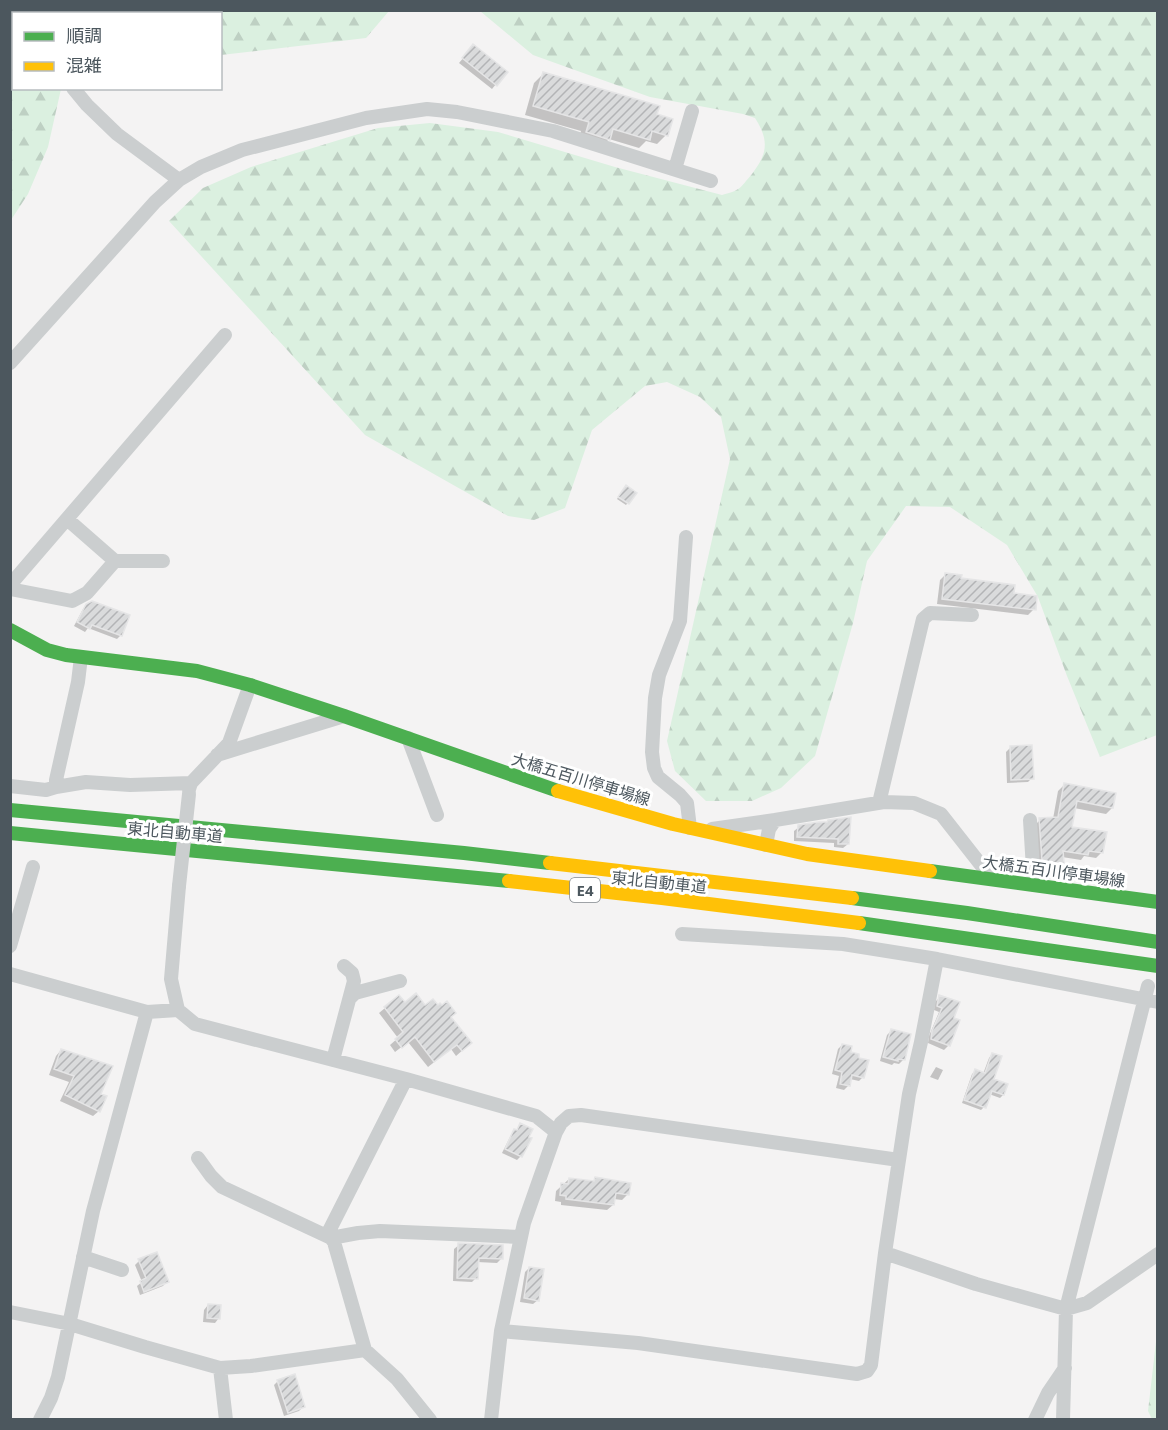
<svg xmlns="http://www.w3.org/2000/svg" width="1168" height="1430" viewBox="0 0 1168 1430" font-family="'Noto Sans','Noto Sans JP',sans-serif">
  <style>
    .forest { fill: url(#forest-firs) }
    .shadow { fill: #0003 }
    .building { fill: url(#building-hatch); stroke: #e5e5e6; stroke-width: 1.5 }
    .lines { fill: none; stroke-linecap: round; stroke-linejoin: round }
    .street { stroke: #cbcecf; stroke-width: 14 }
    .fast { stroke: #4caf50; stroke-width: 14 }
    .slow { stroke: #ffc107; stroke-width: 14 }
    .street-bridge { stroke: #cbcecf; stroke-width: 14 }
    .labels { text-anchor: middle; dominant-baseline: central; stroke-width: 6; stroke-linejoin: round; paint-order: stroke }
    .shield { fill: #fff; stroke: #82898e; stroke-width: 1.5 }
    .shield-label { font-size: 15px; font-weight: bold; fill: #4c575e }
    .street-label { font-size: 16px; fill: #4c575e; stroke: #fff }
  </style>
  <defs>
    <pattern id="forest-firs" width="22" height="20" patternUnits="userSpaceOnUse" patternTransform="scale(1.5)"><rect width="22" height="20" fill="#dbf0e0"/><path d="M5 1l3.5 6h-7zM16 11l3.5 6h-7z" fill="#bed0c3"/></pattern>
    <pattern id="building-hatch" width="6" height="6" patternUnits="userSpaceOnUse" patternTransform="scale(1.5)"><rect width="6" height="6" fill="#dadbdc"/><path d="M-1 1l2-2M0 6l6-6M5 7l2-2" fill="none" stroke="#b3b4b6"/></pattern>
  </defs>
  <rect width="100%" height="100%" fill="#f4f3f3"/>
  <path class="forest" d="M11,11H389L366,38L221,55L220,14H14V88L61,89L48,147L28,194L11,220Z
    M480,11H1157V735L1100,757L1067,676L1038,597L1007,545L950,507L906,506L867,561L853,623L815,756L781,788L752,801H706L675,771L667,741L730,459L721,417L700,397L667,382L645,386L592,430L565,508L534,520L508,516L365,435L169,221L203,188L251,167L378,128L430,123L498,132L615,167L722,195C741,190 739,189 752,174C768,153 769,140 755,118L743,114L650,97L533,55Z
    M1157,1333V1419H1152L1148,1411Z"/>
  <path class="shadow" d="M470,50L506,72L492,89L459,63Z
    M543,74L655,115L666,135L657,144L646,141L639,148L609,139L600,148L578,141L581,131L525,115L534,83Z
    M624,489L635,493L626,505L617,499Z
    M946,574L959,580L1012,595L1034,609L1028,615L937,604L940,580Z
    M87,605L121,635L117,639L88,628L85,632L74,626L83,609Z
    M1010,748L1032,778L1028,782L1007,783L1006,752Z
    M1064,785L1112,808L1106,814L1074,808L1070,828L1102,852L1096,858L1084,856L1081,860L1062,857L1063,872L1058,878L1037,879L1034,826L1040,820L1053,819L1058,791Z
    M819,823L848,844L843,848L834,847V843L794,841V831L799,827Z
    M939,998L952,1018L959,1021L948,1046L944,1050L928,1043L929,1036L939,1012L934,1010L935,1002Z
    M404,1004L425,1007L450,1017L464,1049L456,1056L451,1049L428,1067L408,1042L395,1052L390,1045L398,1038L379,1013L385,1008Z
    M891,1031L903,1060L899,1064L894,1063L892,1065L880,1061L887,1035Z
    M842,1045L849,1053L863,1077L859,1081L850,1079L848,1086L844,1090L836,1088L839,1076L832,1074L838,1049Z
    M61,1050L100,1094L99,1111L93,1116L60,1101L69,1082L49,1075L56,1056Z
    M992,1054V1080L1006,1085L1003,1095L1000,1098L989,1094L984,1107L981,1110L962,1103L972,1074L975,1071L983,1074L989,1058Z
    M936,1067L943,1070L938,1080L930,1077Z
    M521,1125V1156L517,1160L502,1153L511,1135Z
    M569,1179L592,1183L595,1179L628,1194L622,1200L614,1199L613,1205L607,1210L561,1205V1202L555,1201L556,1191Z
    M459,1245L501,1259L497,1263L477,1262L476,1278L472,1282L453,1281L454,1249Z
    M139,1261L167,1281L163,1286L140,1295L137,1286L142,1282L135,1265Z
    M529,1268L538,1300L533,1304L520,1302L525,1272Z
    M208,1305L219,1318L215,1323L203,1322L204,1310Z
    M278,1381L303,1407L299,1411L284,1416L274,1385Z"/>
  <path class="building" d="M473,44L508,72L497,86L462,58Z
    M543,72L660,106L657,114L673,119L668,136L652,131L650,140L613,129L610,140L586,132L589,122L533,106Z
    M626,485L637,493L629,504L618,497Z
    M945,573L962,575L961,578L1015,585L1014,593L1037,596L1036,610L942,599Z
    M92,601L130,615L122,636L92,625L90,629L77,622L86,604Z
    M1032,745L1034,779L1011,780L1010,746Z
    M1064,783L1116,793L1113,808L1077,801L1072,827L1107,832L1103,853L1089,851L1088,855L1063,851L1065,873L1043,874L1039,818L1058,817Z
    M851,817L849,844H838V839L797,837L798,825L819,822H827L828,820Z
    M416,993L425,1005L433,999L438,1005L440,1003L442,1005L447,1001L456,1013L451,1017L472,1043L462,1051L457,1045L434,1062L415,1037L402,1048L395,1039L403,1032L384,1007L399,995L405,1002Z
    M939,995L960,1002L954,1018L960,1020L950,1046L931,1039L932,1031L942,1008L937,1006Z
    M891,1029L911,1034L905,1060L898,1059V1061L883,1057Z
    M842,1044L852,1046L851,1052L859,1054V1058L869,1060L864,1078L852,1075L850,1086L840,1084L842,1072L835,1070Z
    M61,1049L113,1066L101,1094L107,1096L100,1112L65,1095L74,1076L54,1069Z
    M992,1053L1002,1056L994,1079L1008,1084L1004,1095L992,1091L986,1108L964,1100L975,1069L985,1073Z
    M520,1123L533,1129L529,1137L532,1138L522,1157L505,1149L514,1129L517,1130Z
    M595,1177L631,1183L629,1195L616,1193L614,1205L566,1199V1196L560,1195L561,1183L568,1184L569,1178L594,1181Z
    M458,1243L503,1245V1259L479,1258L478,1279L457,1278Z
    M157,1252L169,1282L144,1292L140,1281L146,1278L138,1259Z
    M529,1267L544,1269L539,1301L524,1298Z
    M208,1304L221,1305L220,1319L207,1318Z
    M295,1374L305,1407L288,1413L277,1380Z"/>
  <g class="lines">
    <path class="street" d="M10,19L14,22
      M675,169L692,111
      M179,180L201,167L242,150L366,118L427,109L457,112L553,131L711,181
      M10,363L155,202L179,180L117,134L87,105L73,88
      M67,519L115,561
      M686,537L680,621L659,675L655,698L652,752L654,768L658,777L680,795L687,803L690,828
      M10,585L225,335
      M10,589L72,601L87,593L115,561H163
      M408,738L437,815
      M217,755L344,716
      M10,786L46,790L56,787L86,782L130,785L191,783
      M56,787V780L78,682L81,657
      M189,789L191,783L229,743L250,685
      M879,803L923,619L930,613L972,615
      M1030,820L1034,885
      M712,829L775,820
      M766,845L769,829L775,820L884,802L914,803L941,814L992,879
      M179,886L171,979L178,1010L195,1024L406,1079L536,1116L556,1132
      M682,934L843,944L937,959
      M10,946L33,867
      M10,974L147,1012
      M351,997L355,993L400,981
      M333,1060L354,981L352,973L344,966
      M198,1158L211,1176L222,1187L331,1238L334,1242L365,1350
      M899,1160L909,1094L921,1042L937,959L1158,1002
      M327,1235L406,1079
      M331,1238L358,1233L380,1231L521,1237
      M885,1253L976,1284L1066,1309L1087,1303L1158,1254
      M83,1257L122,1270
      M10,1312L70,1324L145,1347L220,1368L251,1366L365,1350L397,1379L430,1420
      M220,1368L226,1420
      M40,1420L51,1398L58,1377L93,1211L147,1012L178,1010
      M491,1420L501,1331L524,1223L556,1132L561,1123L569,1116L581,1115L899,1160L885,1253L871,1365L867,1371L857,1374L638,1343L501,1331
      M1035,1420L1048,1393L1065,1368
      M1063,1420L1066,1309L1148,986"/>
    <path class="fast" d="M10,630L47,650L66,655L197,671L250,685L344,716L558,791
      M10,810L464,853L550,863
      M10,833L509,881
      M930,871L1158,902
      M852,898L967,913L1158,942
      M859,923L1158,966"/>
    <path class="slow" d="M558,791L673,824L807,854L930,871
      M550,863L852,898
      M509,881L662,898L859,923"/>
    <path class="street-bridge" d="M179,886L189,794"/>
  </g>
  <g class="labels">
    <rect class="shield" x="570" y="878" width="30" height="24" rx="4.5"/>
    <g class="shield-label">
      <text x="585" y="890">E4</text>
    </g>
    <g class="street-label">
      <text transform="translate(581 779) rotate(17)">大橋五百川停車場線</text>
      <text transform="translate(175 832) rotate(5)">東北自動車道</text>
      <text transform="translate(1054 871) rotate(8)">大橋五百川停車場線</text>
      <text transform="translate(659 882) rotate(6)">東北自動車道</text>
    </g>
  </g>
  <rect width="1168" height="1430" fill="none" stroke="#4c575e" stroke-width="24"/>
  <rect x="12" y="12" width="210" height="78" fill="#ffffff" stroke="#b7bcbf" stroke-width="1.5"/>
  <rect x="24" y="32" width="30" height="9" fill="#4caf50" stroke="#b7bcbf" stroke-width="1.5"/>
  <text x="66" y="42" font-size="18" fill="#4c575e">順調</text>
  <rect x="24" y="62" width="30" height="9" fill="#ffc107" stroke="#b7bcbf" stroke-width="1.5"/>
  <text x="66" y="72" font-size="18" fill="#4c575e">混雑</text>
</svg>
